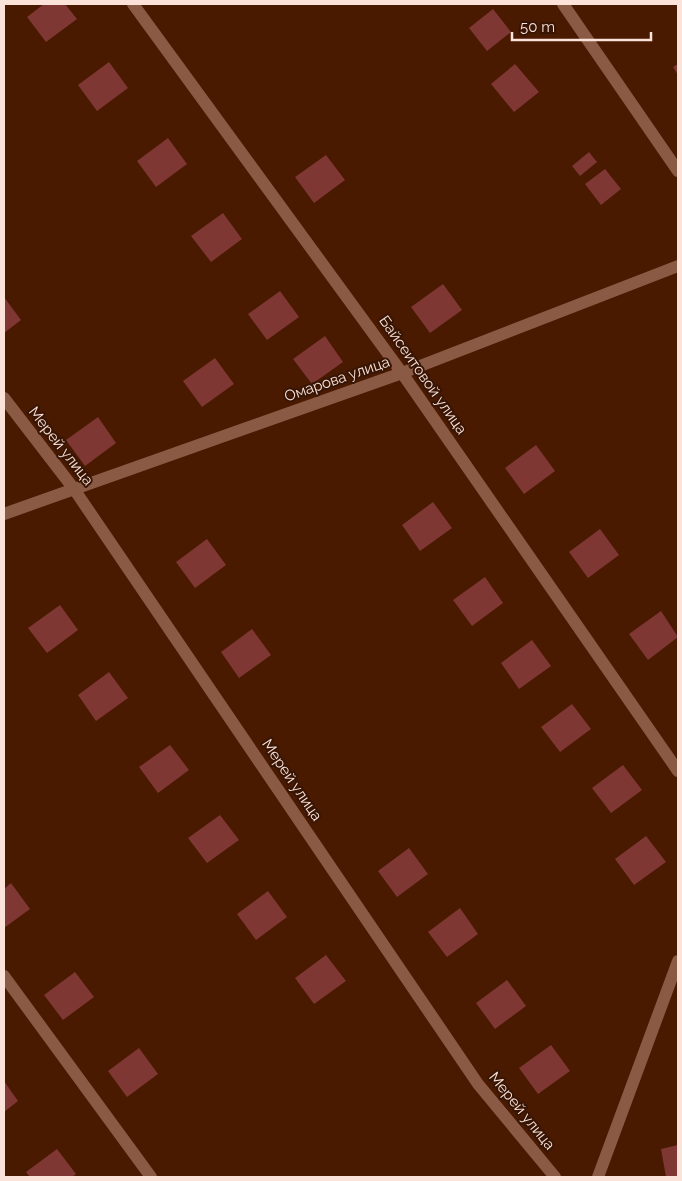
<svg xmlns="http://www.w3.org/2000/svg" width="682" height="1181" viewBox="0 0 682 1181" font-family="Raleway,sans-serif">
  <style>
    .building { fill: #7f3734 }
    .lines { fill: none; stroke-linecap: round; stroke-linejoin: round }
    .minor { stroke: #8a5a45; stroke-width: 12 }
    .labels { text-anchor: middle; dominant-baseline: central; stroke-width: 4; stroke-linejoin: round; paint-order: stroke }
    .street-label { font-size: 15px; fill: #fce3d9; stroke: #371505 }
  </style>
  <rect width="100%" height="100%" fill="#491900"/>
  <path class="building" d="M44,4H65L77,19L46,42L27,17Z
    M493,9L511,32L487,51L469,28Z
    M109,62L128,88L97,111L78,85Z
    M515,64L539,92L514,112L491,84Z
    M678,64V75L673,67Z
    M168,138L187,164L156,187L137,161Z
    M589,152L597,162L580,176L572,166Z
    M326,155L345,180L314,203L295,177Z
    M605,169L621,189L601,205L585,184Z
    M223,213L242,239L211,262L191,236Z
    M443,284L462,310L430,333L411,307Z
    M280,291L299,317L267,340L248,314Z
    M4,297L21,320L4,333Z
    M325,336L343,362L312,384L293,359Z
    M215,358L234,384L202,407L183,381Z
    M98,417L116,443L85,466L66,440Z
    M536,445L555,471L524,494L505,468Z
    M433,502L452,528L420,551L402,525Z
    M600,529L619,555L588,578L569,552Z
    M207,539L226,565L195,588L176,562Z
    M485,577L503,603L472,626L453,600Z
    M60,605L78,630L47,653L28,628Z
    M661,611L678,637L648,660L629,634Z
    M252,629L271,655L239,678L221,652Z
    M532,640L551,666L519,689L501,663Z
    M109,672L128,698L96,721L78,695Z
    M572,704L591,729L560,752L541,727Z
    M170,745L189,770L158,793L139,767Z
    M623,765L642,790L611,813L592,788Z
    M220,815L239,840L207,863L188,838Z
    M646,836L666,862L634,885L615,859Z
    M409,848L428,874L397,897L378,871Z
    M11,883L30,909L4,928V889Z
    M268,891L287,917L256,940L237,914Z
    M460,908L478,934L447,957L428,932Z
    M326,955L346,981L314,1004L295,978Z
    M75,972L94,997L63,1020L44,995Z
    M507,980L526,1006L495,1029L476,1003Z
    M551,1045L570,1071L538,1094L519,1068Z
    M139,1048L158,1074L127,1097L108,1071Z
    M4,1081L18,1101L4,1112Z
    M678,1145V1177H666L661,1149Z
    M57,1149L76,1174L72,1177H30L26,1172Z"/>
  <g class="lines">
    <path class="minor" d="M133,4L402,373L678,771
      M563,4L678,171
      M4,398L74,489L478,1084L555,1177
      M4,514L402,373L678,266
      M4,976L151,1177
      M598,1177L678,961"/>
  </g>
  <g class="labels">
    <g class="street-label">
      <text transform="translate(423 375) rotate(55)">Байсеитовой улица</text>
      <text transform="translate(337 379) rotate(-19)">Омарова улица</text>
      <text transform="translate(61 446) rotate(52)">Мерей улица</text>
      <text transform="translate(292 780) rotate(56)">Мерей улица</text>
      <text transform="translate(522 1111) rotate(51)">Мерей улица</text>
    </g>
  </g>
  <rect width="682" height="1181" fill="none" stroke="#fce3d9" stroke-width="10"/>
  <path d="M512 32v8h139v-8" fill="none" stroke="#fce3d9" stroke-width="2.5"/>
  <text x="520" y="32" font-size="15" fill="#fce3d9" stroke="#371505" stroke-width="4" paint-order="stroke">50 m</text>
</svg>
